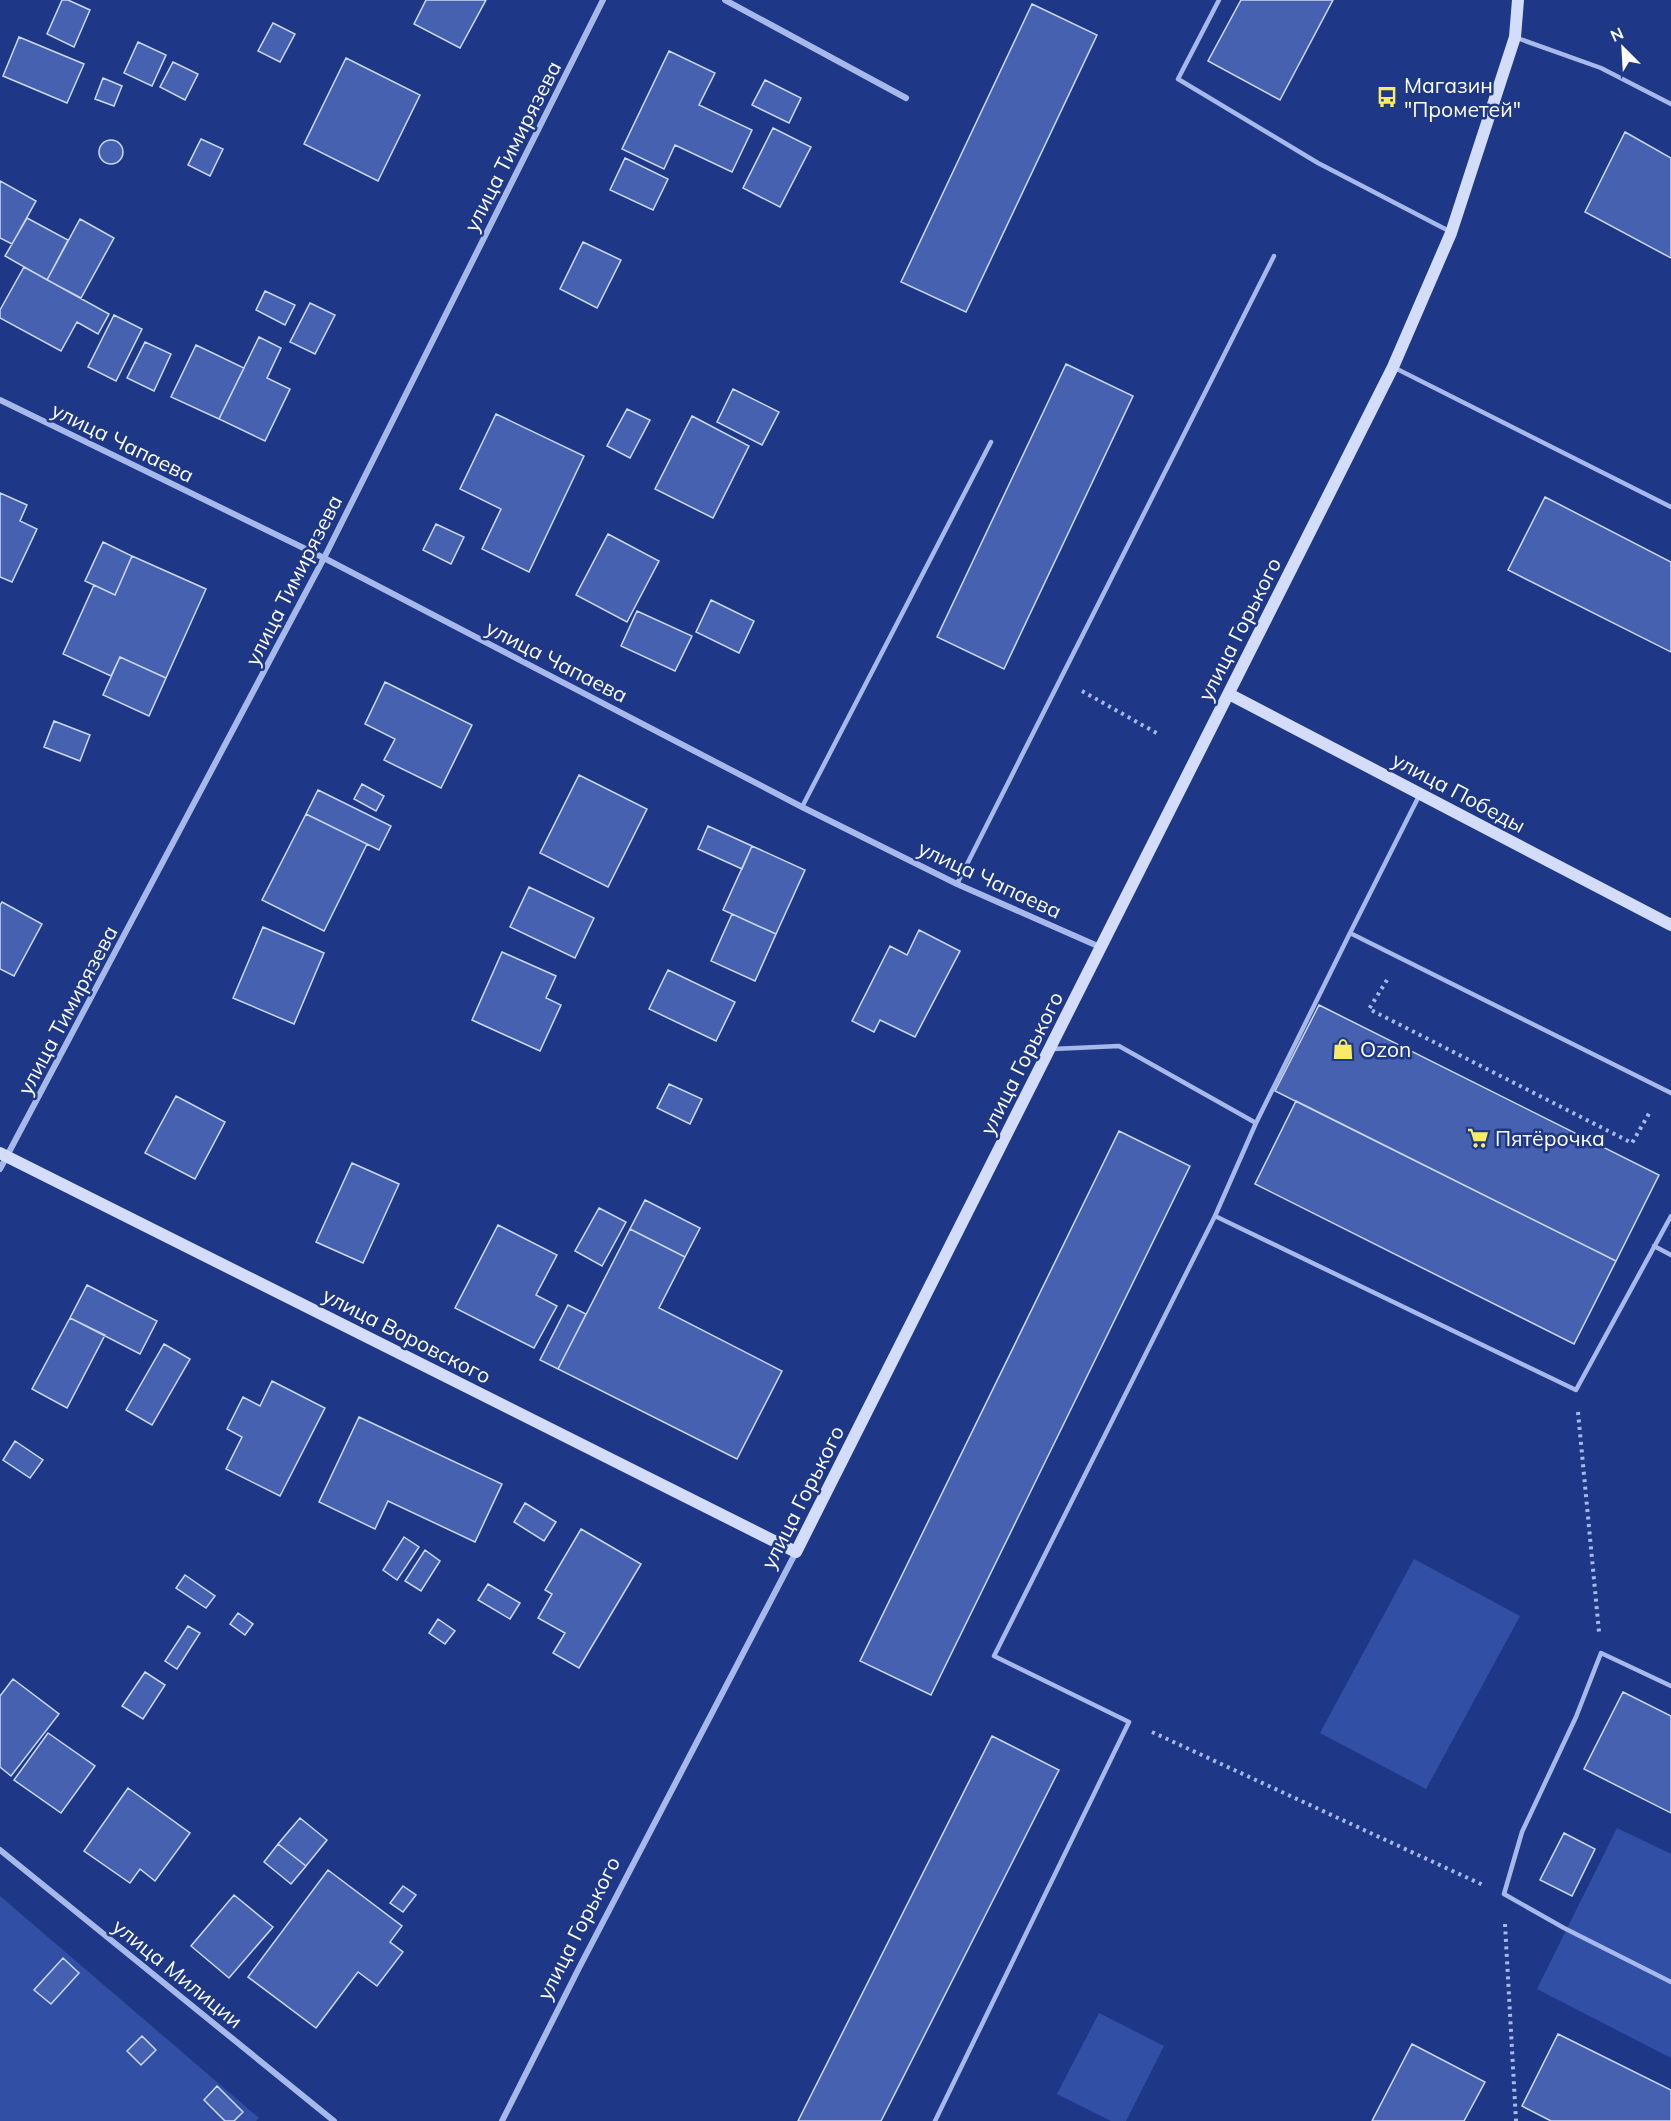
<svg xmlns="http://www.w3.org/2000/svg" width="1671" height="2121" viewBox="0 0 1671 2121" font-family="Mulish,sans-serif">
  <style>
    .green { fill: #3150a5 }
    .building { fill: #4661b0; stroke: #ccd8f8; stroke-width: 1.5 }
    .lines { fill: none; stroke-linecap: round; stroke-linejoin: round }
    .path { stroke: #a7b9eb; stroke-width: 4; stroke-dasharray: 3 4.5; stroke-linecap: butt }
    .lane { stroke: #a7b9eb; stroke-width: 4.5 }
    .street { stroke: #a7b9eb; stroke-width: 6 }
    .secondary { stroke: #d3dcf8; stroke-width: 12 }
    .labels { text-anchor: middle; dominant-baseline: central; stroke-width: 5; stroke-linejoin: round; paint-order: stroke }
    .poi-label { font-size: 21px; fill: #fff; stroke: #1e3887; text-anchor: start }
    .street-label { font-size: 21px; fill: #fff; stroke: #1e3887 }
  </style>
  <rect width="100%" height="100%" fill="#1e3887"/>
  <path class="green" d="M1414,1559L1520,1616L1426,1789L1320,1733Z
    M1617,1828L1671,1854V2058L1537,1989Z
    M0,1896L259,2118L256,2121H0Z
    M1099,2013L1164,2046L1126,2121H1111L1057,2094Z"/>
  <path class="building" d="M62,0H68L90,10L74,47L47,34Z
    M426,0H486L460,48L414,24Z
    M1241,0H1333L1280,100L1208,61Z
    M1032,4L1097,35L966,312L901,282Z
    M273,23L295,34L280,62L258,51Z
    M19,37L84,64L67,103L3,76Z
    M138,42L166,55L152,86L124,73Z
    M669,51L715,73L699,105L752,130L732,172L675,145L664,169L622,149Z
    M346,58L420,95L378,181L304,144Z
    M173,62L198,74L185,100L160,87Z
    M103,78L122,86L114,106L95,99Z
    M765,80L801,98L789,123L752,105Z
    M773,128L811,147L780,207L743,188Z
    M1625,132L1671,158V258L1585,212Z
    M201,139L223,149L210,176L188,165Z
    M99 152a12 12 0 1 1 24 0a12 12 0 1 1-24 0Z
    M625,158L668,179L653,210L610,190Z
    M0,181L36,201L12,244L0,238Z
    M27,218L68,240L47,280L5,256Z
    M80,219L114,238L81,298L47,280Z
    M583,242L621,260L597,308L560,289Z
    M24,267L109,314L98,334L77,322L61,351L0,318V310Z
    M265,291L295,305L285,325L256,310Z
    M310,303L335,315L315,354L290,342Z
    M114,315L142,329L116,381L88,367Z
    M259,337L281,348L267,378L290,389L265,441L219,419Z
    M145,342L171,354L154,391L127,378Z
    M196,345L244,368L219,419L171,397Z
    M1066,364L1133,396L1004,669L937,637Z
    M733,389L779,412L762,445L717,422Z
    M627,409L650,420L630,458L607,446Z
    M496,414L584,456L529,572L482,549L501,509L460,489Z
    M692,416L749,446L713,518L655,489Z
    M0,493L27,505L20,521L37,529L12,582L0,577Z
    M1545,497L1671,562V652L1508,570Z
    M436,524L464,537L451,564L423,550Z
    M608,534L659,561L627,622L576,595Z
    M103,542L132,556L115,595L85,581Z
    M132,556L206,589L166,678L120,657L111,676L63,654L94,585L115,595Z
    M711,600L754,621L739,653L696,632Z
    M637,611L692,636L675,671L621,646Z
    M120,657L166,678L149,716L103,695Z
    M385,682L472,725L441,788L384,760L395,739L365,724Z
    M54,721L90,735L80,761L44,747Z
    M579,775L647,809L608,887L540,853Z
    M362,784L384,796L376,811L354,799Z
    M318,790L391,826L379,850L306,814Z
    M306,814L367,844L324,931L262,900Z
    M708,826L752,846L742,869L698,849Z
    M752,846L805,870L776,934L723,910Z
    M529,887L594,918L575,958L510,927Z
    M2,902L42,924L14,976L0,969V905Z
    M732,914L776,934L755,981L711,961Z
    M263,927L324,953L294,1024L233,998Z
    M919,930L960,951L915,1037L880,1020L874,1032L852,1021L890,946L907,955Z
    M502,952L556,976L546,998L561,1005L540,1051L472,1020Z
    M668,970L735,1002L716,1041L649,1009Z
    M1319,1005L1659,1175L1616,1261L1275,1091Z
    M669,1084L702,1099L690,1124L657,1108Z
    M176,1096L225,1122L195,1179L145,1153Z
    M1296,1101L1616,1261L1574,1344L1255,1184Z
    M1119,1131L1190,1166L931,1695L860,1661Z
    M352,1163L399,1184L363,1263L316,1242Z
    M645,1200L700,1228L685,1257L630,1229Z
    M599,1208L626,1222L602,1266L575,1251Z
    M498,1225L557,1255L536,1295L557,1306L534,1348L455,1308Z
    M630,1229L685,1257L659,1308L782,1371L737,1459L558,1369Z
    M87,1285L157,1321L140,1354L70,1318Z
    M568,1305L586,1314L558,1369L540,1360Z
    M70,1318L105,1335L67,1408L32,1389Z
    M164,1344L190,1359L152,1425L126,1410Z
    M272,1381L325,1408L280,1496L226,1469L242,1437L227,1429L243,1397L260,1406Z
    M359,1417L502,1484L475,1542L388,1501L375,1529L319,1502Z
    M15,1441L43,1460L30,1478L3,1460Z
    M525,1503L556,1522L544,1541L514,1522Z
    M581,1529L641,1564L579,1668L553,1653L565,1633L538,1618L552,1594L545,1590Z
    M404,1537L419,1547L397,1580L383,1570Z
    M425,1550L440,1561L421,1591L405,1581Z
    M185,1575L215,1596L206,1608L176,1588Z
    M488,1584L520,1603L510,1619L478,1600Z
    M238,1613L253,1624L245,1635L230,1624Z
    M438,1619L455,1631L445,1644L429,1633Z
    M188,1626L200,1633L177,1669L165,1661Z
    M145,1672L165,1685L143,1719L122,1706Z
    M13,1679L59,1714L11,1776L0,1767V1696Z
    M1623,1692L1671,1716V1813L1584,1769Z
    M48,1733L95,1766L61,1813L14,1780Z
    M992,1736L1059,1770L881,2121H798Z
    M128,1788L190,1833L155,1881L140,1869L130,1883L84,1851Z
    M300,1818L327,1840L306,1866L278,1844Z
    M1564,1833L1595,1849L1572,1896L1540,1880Z
    M278,1844L306,1866L291,1884L264,1862Z
    M328,1870L402,1926L390,1942L403,1952L377,1986L358,1972L316,2028L248,1977Z
    M403,1886L416,1895L403,1912L390,1903Z
    M234,1895L273,1927L229,1978L191,1946Z
    M63,1958L79,1973L51,2004L34,1990Z
    M1558,2034L1671,2090V2121H1551L1522,2106Z
    M142,2036L156,2050L141,2065L127,2051Z
    M1412,2044L1485,2082L1464,2121H1372Z
    M217,2086L243,2112L234,2121H225L204,2100Z"/>
  <g class="lines">
    <path class="path" d="M1082,691L1160,735
      M1387,980L1369,1009L1632,1143L1651,1110
      M1578,1412L1599,1632
      M1152,1732L1483,1885
      M1505,1924L1516,2121"/>
    <path class="lane" d="M1219,0L1178,79L1318,163L1449,231
      M1517,38L1601,68L1671,104
      M1395,368L1671,507
      M802,807L991,442
      M957,884L1274,256
      M1350,933L1420,794
      M1053,1049L1119,1046L1256,1123L1215,1216L1576,1390L1671,1216
      M1256,1123L1350,933L1671,1093
      M1654,1246L1671,1255
      M1671,1686L1601,1653L1576,1717L1522,1832L1504,1894L1564,1928L1671,1982
      M935,2121L1129,1722L994,1656L1215,1216"/>
    <path class="street" d="M725,0L906,98
      M0,400L324,558L802,807L957,884L1100,947
      M0,1169L324,558L603,0
      M0,1850L334,2121
      M502,2121L579,1968L796,1552"/>
    <path class="secondary" d="M1229,694L1671,925
      M0,1153L796,1552L1393,367L1451,233L1515,37L1518,0"/>
  </g>
  <defs>
    <symbol id="bus-bare" viewBox="-9 -9 18 18"><path d="M-5-6H5V4H4V6H2V4H-2V6H-4V4H-5ZM-3.5-4V0h7V-4ZM-3.5 1.2v1.5H-2V1.2ZM2 1.2v1.5H3.5V1.2Z" fill="#faeb66" stroke="#1e3887" stroke-width="2.5" paint-order="stroke"/></symbol>
    <symbol id="shop-bare" viewBox="-9 -9 18 18"><path d="M-5-2.5h2.3a2.7 3.5 0 0 1 5.4 0H5L5.5 6h-11ZM-1.5-2.5h3a1.5 2.3 0 0 0-3 0Z" fill="#faeb66" stroke="#1e3887" stroke-width="2.5" paint-order="stroke"/></symbol>
    <symbol id="supermarket-bare" viewBox="-9 -9 18 18"><path d="M-6-5.5h2.5l.6 2H6L4.5 2H-2.5L-4.4-4H-6ZM-1.5 3.2a1.3 1.3 0 1 0 .1 0ZM3 3.2a1.3 1.3 0 1 0 .1 0Z" fill="#faeb66" stroke="#1e3887" stroke-width="2.5" paint-order="stroke"/></symbol>
  </defs>
  <g fill-rule="evenodd">
    <use href="#bus-bare" x="1372" y="82" width="30" height="30"/>
    <use href="#shop-bare" x="1328" y="1034" width="30" height="30"/>
    <use href="#supermarket-bare" x="1463" y="1123" width="30" height="30"/>
  </g>
  <g class="labels">
    <g class="poi-label">
      <text x="1404" y="85">Магазин<tspan x="1404" dy="24">"Прометей"</tspan></text>
      <text x="1360" y="1049">Ozon</text>
      <text x="1495" y="1138">Пятёрочка</text>
    </g>
    <g class="street-label">
      <text transform="translate(512 146) rotate(-63)">улица Тимирязева</text>
      <text transform="translate(123 442) rotate(26)">улица Чапаева</text>
      <text transform="translate(293 580) rotate(-63)">улица Тимирязева</text>
      <text transform="translate(1239 629) rotate(-63)">улица Горького</text>
      <text transform="translate(557 661) rotate(27)">улица Чапаева</text>
      <text transform="translate(1459 792) rotate(28)">улица Победы</text>
      <text transform="translate(990 879) rotate(25)">улица Чапаева</text>
      <text transform="translate(67 1010) rotate(-62)">улица Тимирязева</text>
      <text transform="translate(1021 1063) rotate(-63)">улица Горького</text>
      <text transform="translate(407 1335) rotate(27)">улица Воровского</text>
      <text transform="translate(802 1497) rotate(-63)">улица Горького</text>
      <text transform="translate(578 1928) rotate(-63)">улица Горького</text>
      <text transform="translate(178 1973) rotate(39)">улица Милиции</text>
    </g>
  </g>
  <g transform="translate(1623 48) rotate(336)" stroke="#1e3887" stroke-width="4.5" paint-order="stroke">
  <path d="M0-4.5L10 22L0 15L-10 22Z" fill="#ffffff"/>
  <text y="-9" font-size="16" font-weight="bold" text-anchor="middle" fill="#ffffff">N</text>
  </g>
</svg>
